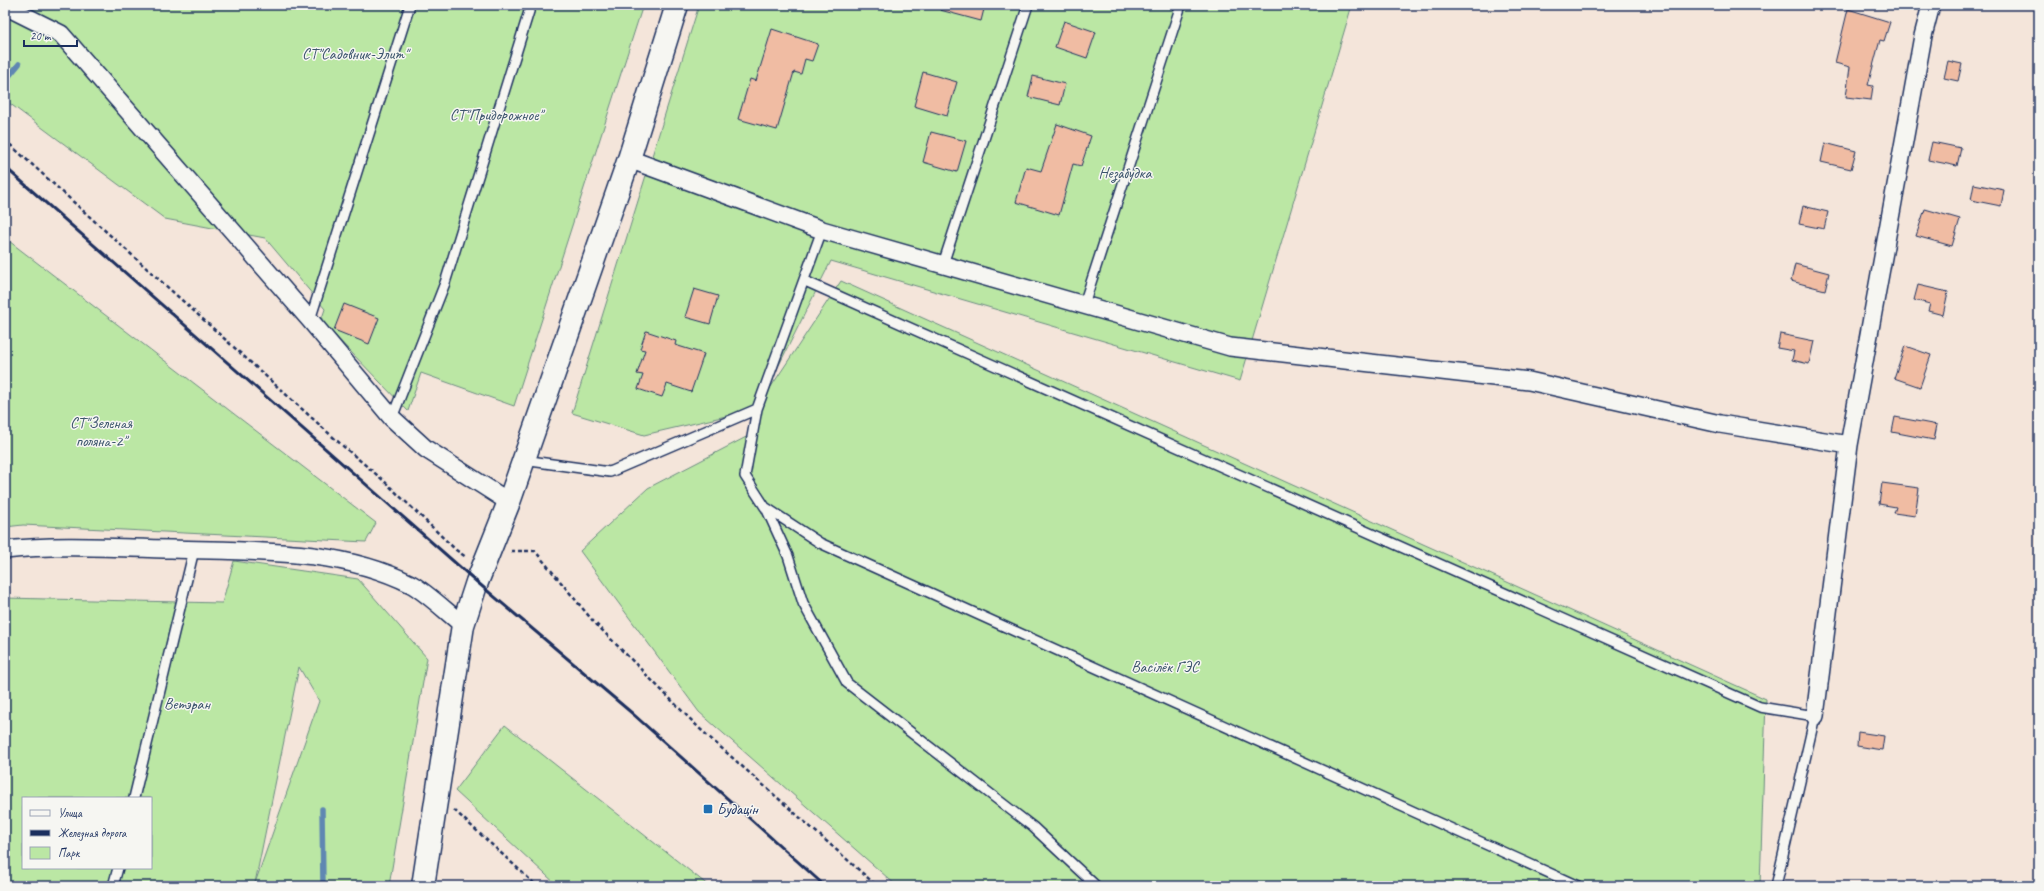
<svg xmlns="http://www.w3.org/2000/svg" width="2044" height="891" viewBox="0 0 2044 891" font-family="Caveat,sans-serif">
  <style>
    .green { fill: #bbe7a4; stroke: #6b8b81; fill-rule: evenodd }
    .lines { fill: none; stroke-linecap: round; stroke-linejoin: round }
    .stream { stroke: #5f87b2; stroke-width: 5.5 }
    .building { fill: #f0bca3; stroke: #1b2f5e }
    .service-casing { stroke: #1b2f5e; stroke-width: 12 }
    .minor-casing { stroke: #1b2f5e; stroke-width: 20 }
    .tertiary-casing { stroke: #1b2f5e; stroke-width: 25 }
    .path { stroke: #1b2f5e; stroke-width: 2.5; stroke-dasharray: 4 3; stroke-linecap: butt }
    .service { stroke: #f6f6f2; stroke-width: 9 }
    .minor { stroke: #f6f6f2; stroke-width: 17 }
    .tertiary { stroke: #f6f6f2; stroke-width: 22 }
    .rail { stroke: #1b2f5e; stroke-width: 3 }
    .poi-dot { fill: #1f6fb2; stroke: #f6f6f2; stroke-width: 1.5 }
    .labels { text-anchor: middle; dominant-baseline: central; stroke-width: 3; stroke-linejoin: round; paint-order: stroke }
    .park-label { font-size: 16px; fill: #3b546c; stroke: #f6f6f2 }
    .poi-label { font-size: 16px; fill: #1b2f5e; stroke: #f6f6f2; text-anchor: start }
  </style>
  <rect width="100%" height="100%" fill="#f4e5da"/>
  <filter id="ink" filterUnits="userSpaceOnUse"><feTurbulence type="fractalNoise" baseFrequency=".025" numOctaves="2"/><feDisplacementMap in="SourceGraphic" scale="8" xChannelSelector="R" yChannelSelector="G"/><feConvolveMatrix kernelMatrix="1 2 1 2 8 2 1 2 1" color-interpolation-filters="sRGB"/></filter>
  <g filter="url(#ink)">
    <path class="green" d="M5,5H643L514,406L421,373L408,411L321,321L325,309L265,238L165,219L5,100Z
      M699,5H1352L1240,381L831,261L759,405L841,281L1766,699L1760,886H897L699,712L580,551L648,488L752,434L756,409L644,435L572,413Z
      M5,238L376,523L366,542L23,525L5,527Z
      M234,561L358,579L427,658L389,886H5V598L222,603ZM299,667L319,701L255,883ZM23,798H151V868H23Z
      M505,725L709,886H558L455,791Z"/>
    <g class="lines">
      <path class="stream" d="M5,81L19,64
        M322,809L323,886"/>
    </g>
    <path class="building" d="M940,5H985L981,21L940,10Z
      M1848,9L1890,22L1884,41L1880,40L1868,85L1873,86L1871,100L1846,97L1850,67L1835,63Z
      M1064,21L1096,32L1087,58L1055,47Z
      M772,29L818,44L812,61L805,59L801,74L794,72L777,130L738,119L750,79L756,81Z
      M1948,61L1962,64L1958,81L1944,78Z
      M923,72L957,82L947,116L914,106Z
      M1033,76L1065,84L1060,105L1028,97Z
      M1057,124L1091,136L1081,166L1073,164L1059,215L1016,202L1026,167L1041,171Z
      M931,132L966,141L957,172L923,162Z
      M1932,142L1961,148L1957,166L1928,160Z
      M1825,143L1856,151L1851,169L1821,162Z
      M1974,184L2004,190L2001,206L1971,200Z
      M1803,206L1828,212L1824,229L1799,224Z
      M1925,209L1960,219L1952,246L1916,236Z
      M1795,264L1829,273L1825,290L1791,281Z
      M1918,285L1948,292L1943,315L1928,311L1930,304L1914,300Z
      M694,289L718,296L710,324L685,317Z
      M344,304L379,318L369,344L334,330Z
      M646,331L676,341L675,345L704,354L691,392L667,384L662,397L638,389L643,375L637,374L645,350L640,349Z
      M1780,334L1814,341L1809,364L1792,360L1794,351L1777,348Z
      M1905,346L1931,355L1920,387L1894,378Z
      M1895,417L1937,425L1934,440L1892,432Z
      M1882,483L1919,488L1915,516L1894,513L1896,507L1879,504Z
      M1858,732L1884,736L1882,750L1857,746Z"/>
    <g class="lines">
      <defs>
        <path id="service" d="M822,230L757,409L745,476L765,507L820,543L1578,886
          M943,264L1028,5
          M805,281L1760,707L1815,716L1776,886
          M1084,304L1181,5
          M310,320L410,5
          M392,418L445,283L531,5
          M523,460L610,472L757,409
          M766,508L788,556L803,603L847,683L1033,827L1096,886
          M134,798L194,550
          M113,886L118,868"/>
        <path id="minor" d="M5,6L61,34L310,320L392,418L426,449L509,502
          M629,159L822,230L1230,347L1529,381L1720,424L1849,445
          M5,550C61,544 115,548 171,549C251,552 337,547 411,584C426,592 449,614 463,625
          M1815,716L1849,445L1923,36L1931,5"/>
        <path id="tertiary" d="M423,886L463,625L477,582L509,502L629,159L677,5"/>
      </defs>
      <use href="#service" class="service-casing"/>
      <use href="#minor" class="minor-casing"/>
      <use href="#tertiary" class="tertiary-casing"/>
      <path class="path" d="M5,140L344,447L383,480L456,550L466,557
        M511,551H535L593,621L700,729L877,886
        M454,810L537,886"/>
      <use href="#service" class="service"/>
      <use href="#minor" class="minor"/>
      <use href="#tertiary" class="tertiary"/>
      <path class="rail" d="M5,167L477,582L633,714L825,886"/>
    </g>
  </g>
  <rect class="poi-dot" x="703" y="804" width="10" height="10" rx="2"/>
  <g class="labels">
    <g class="park-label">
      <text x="355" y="54">СТ"Садовник-Элит"</text>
      <text x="496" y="115">СТ"Придорожное"</text>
      <text x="1125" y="173">Незабудка</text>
      <text x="101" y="423">СТ"Зеленая<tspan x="101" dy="18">поляна-2"</tspan></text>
      <text x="1165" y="667">Васілёк ГЭС</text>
      <text x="187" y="704">Ветэран</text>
    </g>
    <g class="poi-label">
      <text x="717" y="809">Будацін</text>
    </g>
  </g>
  <rect width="2044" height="891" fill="none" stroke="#f6f6f2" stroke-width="20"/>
  <rect x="10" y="10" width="2024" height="871" fill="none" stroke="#1b2f5e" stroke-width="1.5" filter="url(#ink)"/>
  <rect x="22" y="797" width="130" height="72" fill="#f6f6f2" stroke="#9ea6b7"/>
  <rect x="30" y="810" width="20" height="6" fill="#f6f6f2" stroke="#9ea6b7"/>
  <text x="58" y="817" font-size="12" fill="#1b2f5e">Улица</text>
  <rect x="30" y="830" width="20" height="6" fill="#1b2f5e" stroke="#9ea6b7"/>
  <text x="58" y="837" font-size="12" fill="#1b2f5e">Железная дорога</text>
  <rect x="30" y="847" width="20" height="12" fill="#bbe7a4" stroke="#9ea6b7"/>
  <text x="58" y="857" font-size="12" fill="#1b2f5e">Парк</text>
  <path d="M24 40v6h53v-6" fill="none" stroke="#1b2f5e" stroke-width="2"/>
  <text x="30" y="40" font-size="12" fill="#1b2f5e" stroke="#f6f6f2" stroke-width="3" paint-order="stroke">20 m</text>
</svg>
